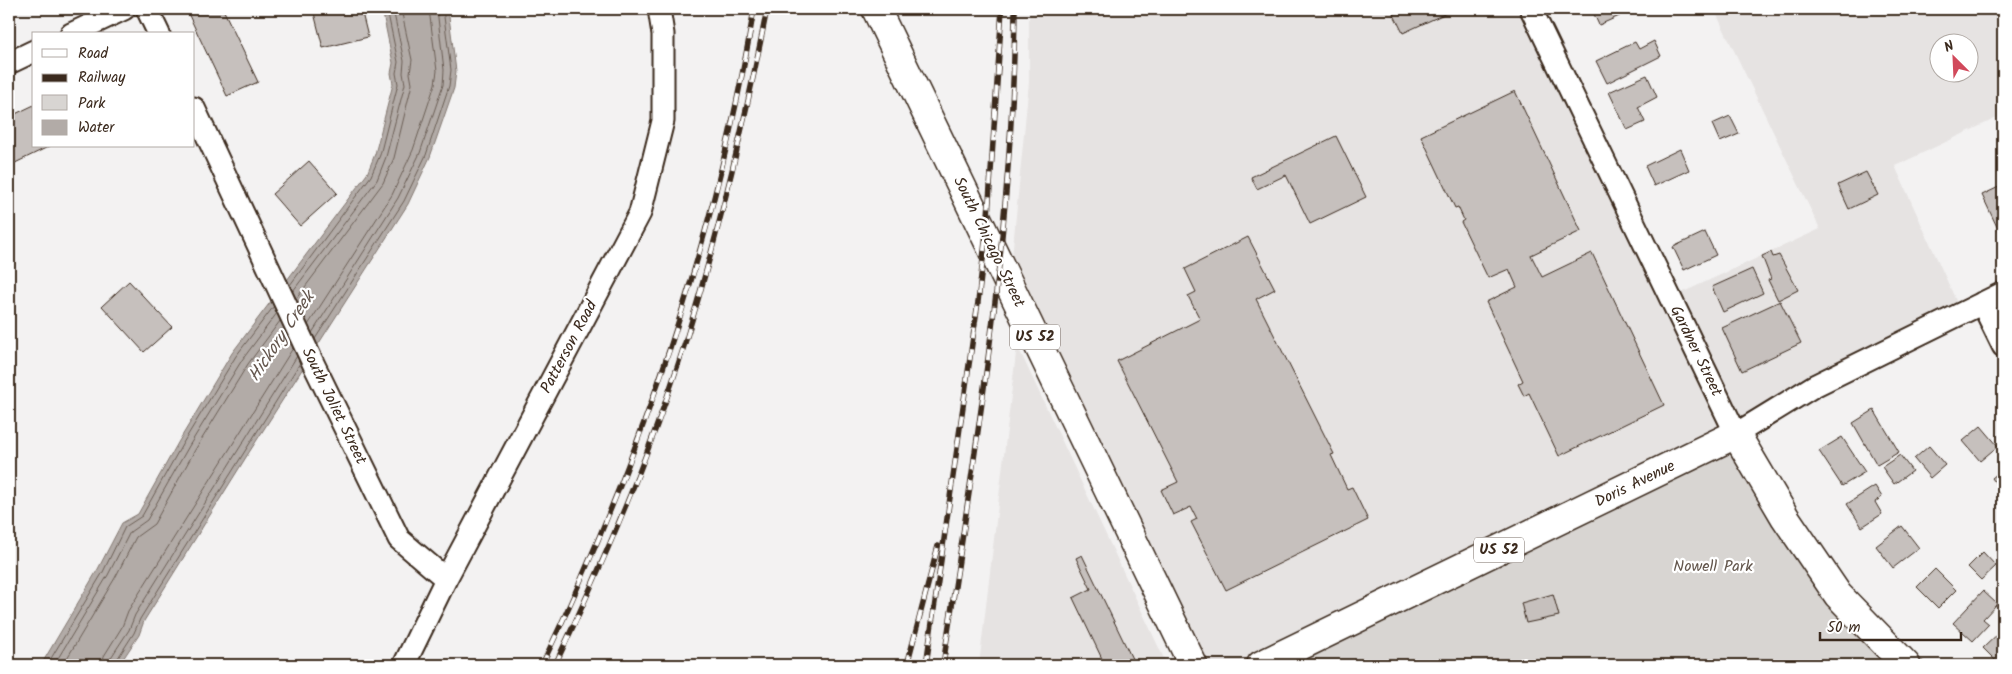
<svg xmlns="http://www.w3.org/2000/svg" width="2012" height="674" viewBox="0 0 2012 674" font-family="Kalam,sans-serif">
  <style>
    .built { fill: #e6e3e2; fill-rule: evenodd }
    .green { fill: #d8d5d2; stroke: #8a8078 }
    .water { fill: #b2aba7; stroke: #827770 }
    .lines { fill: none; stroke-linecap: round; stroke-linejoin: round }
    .shore { stroke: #6b5e55; stroke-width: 1 }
    .building { fill: #c6c0bd; stroke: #3b2a1e }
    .minor-casing { stroke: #3b2a1e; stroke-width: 25 }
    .major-casing { stroke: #3b2a1e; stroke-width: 31 }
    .minor { stroke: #fff; stroke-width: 21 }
    .major { stroke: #fff; stroke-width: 28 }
    .rail-casing { stroke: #3b2a1e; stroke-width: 5.5 }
    .rail { stroke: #fff; stroke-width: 4; stroke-dasharray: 11; stroke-linecap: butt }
    .labels { text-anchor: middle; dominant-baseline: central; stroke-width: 4.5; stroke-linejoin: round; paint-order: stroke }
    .shield { fill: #fff; stroke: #766a62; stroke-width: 1 }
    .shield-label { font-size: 15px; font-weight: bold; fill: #3b2a1e }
    .street-label { font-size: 16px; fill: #3b2a1e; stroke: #fff }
    .park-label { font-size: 16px; fill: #62554b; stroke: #fff }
    .water-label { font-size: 18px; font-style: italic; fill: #65574e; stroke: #fff }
  </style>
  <rect width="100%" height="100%" fill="#f3f2f2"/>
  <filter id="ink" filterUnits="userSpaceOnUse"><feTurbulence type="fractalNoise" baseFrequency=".02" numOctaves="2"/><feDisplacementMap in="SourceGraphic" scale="10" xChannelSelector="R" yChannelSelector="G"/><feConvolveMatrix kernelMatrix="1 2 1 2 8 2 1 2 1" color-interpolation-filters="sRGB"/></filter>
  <g filter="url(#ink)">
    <path class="built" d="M1029,9H1518L1721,428L1238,665H1205L1011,267L1029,82Z
      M1714,9H2003V115L1895,166L1958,305L1739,426L1677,295L1820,229ZM1940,42H1970V72H1940Z
      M1017,345L1167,665H979Z"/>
    <path class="green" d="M1749,438L1851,595L1927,665H1282Z"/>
    <path class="water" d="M382,9H448L456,71L454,88L430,157L408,204L248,454L144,621L139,635L119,665H41L98,569L122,523L138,514L179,441L232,353L367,174L375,154L393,84L391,73L393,63Z"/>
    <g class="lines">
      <path class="shore" d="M290,285L371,176L380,155L398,84L396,73L398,62L387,9
        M293,291L377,180L386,157L405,84L403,73L404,61L393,9
        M296,299L383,183L394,158L412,84L410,73L412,60L401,9
        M308,325L392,195L413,150L435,84L437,71L429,9
        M312,333L398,198L420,153L443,85L444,70L437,9
        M315,339L404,201L426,155L449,86L451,70L443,9
        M47,665L103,572L125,527L142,516L183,443L236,356L274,306
        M54,665L108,575L130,532L147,520L189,446L242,360L277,313
        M63,665L115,578L136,537L154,524L195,450L248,364L280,321
        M102,665L104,656L122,627L128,611L293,348
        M109,665L110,659L129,630L135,615L297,356
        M116,665V661L134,633L140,619L300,363"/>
    </g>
    <path class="building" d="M186,9H223L258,82L227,96Z
      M313,9H361L368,37L323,48Z
      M1391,9H1455L1403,33Z
      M1600,9H1632L1633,10L1599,25L1593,12Z
      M1654,41L1661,56L1607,83L1596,61L1635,42L1639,49Z
      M1647,75L1657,97L1638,107L1645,122L1627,130L1609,92Z
      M1515,91L1581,231L1531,255L1542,277L1592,253L1664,405L1559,456L1529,393L1524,396L1518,384L1523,381L1486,302L1517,287L1509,269L1488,278L1461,222L1464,220L1458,207L1455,208L1421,136Z
      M34,105V146H50L9,166V117Z
      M1730,116L1739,134L1720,142L1712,124Z
      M1336,136L1366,197L1310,224L1286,175L1257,189L1251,177Z
      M1680,149L1689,170L1654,186L1645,166Z
      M309,161L337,193L300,226L272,194Z
      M1866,172L1878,195L1849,209L1838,185Z
      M2003,185V229L1999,231L1982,195Z
      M1705,232L1716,255L1684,270L1673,247Z
      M1248,237L1275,289L1256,299L1334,454L1331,455L1347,489L1352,487L1368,520L1226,590L1191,522L1197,519L1191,507L1173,515L1161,490L1178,482L1117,361L1200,319L1188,296L1196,292L1185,269Z
      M1771,252L1773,257L1779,255L1798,290L1778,300L1768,280L1771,279L1762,256Z
      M1752,269L1763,293L1723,312L1712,287Z
      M129,281L172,327L144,352L102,306Z
      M1780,301L1801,343L1742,371L1722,328Z
      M1874,410L1899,452L1877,465L1853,423Z
      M1981,426L1998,446L1980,461L1963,441Z
      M1842,437L1865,472L1842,486L1819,451Z
      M1929,446L1945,465L1930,478L1914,459Z
      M1900,455L1912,471L1894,484L1882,467Z
      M2003,469V493L1992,478Z
      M1875,486L1882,497L1875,502L1882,514L1862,527L1847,504Z
      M1902,526L1919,548L1893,568L1876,546Z
      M1983,552L1996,566L1981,580L1968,567Z
      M1082,555L1135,665H1105L1073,598L1091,589L1076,558Z
      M1935,569L1956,590L1938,608L1917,587Z
      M1983,591L1997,604L1983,619L1989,624L1973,641L1953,623Z
      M1553,594L1559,616L1526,623L1521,603Z
      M2002,630L2003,665H2000L1983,648Z"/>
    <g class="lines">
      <defs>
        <path id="minor" d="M147,9L159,34
          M1531,9L1736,434L1814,386L2003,293
          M71,34L124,9
          M9,63L34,51
          M194,108L314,365L399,539L446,579
          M1982,303L2003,346
          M404,665L446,579L640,213L663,121V34L659,9"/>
        <path id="major" d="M876,9L1193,665
          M1261,665L1736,434L1785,517L1838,595L1906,665"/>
      </defs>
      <use href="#minor" class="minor-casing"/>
      <use href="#major" class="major-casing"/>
      <use href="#minor" class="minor"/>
      <use href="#major" class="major"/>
      <defs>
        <path id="rail" d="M542,665C642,455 716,239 754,9
          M555,665C605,560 650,454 685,343C719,233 745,122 767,9
          M907,665L938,546
          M926,665L978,302L988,216L1002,9
          M943,665C976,447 1013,230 1015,9"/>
      </defs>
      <use href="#rail" class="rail-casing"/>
      <use href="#rail" class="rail"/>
    </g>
  </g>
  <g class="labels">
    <g class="shield">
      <rect x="1010" y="324.5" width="50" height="25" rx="4"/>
      <rect x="1474" y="537.5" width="50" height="25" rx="4"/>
    </g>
    <g class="shield-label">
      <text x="1035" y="337">US 52</text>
      <text x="1499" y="550">US 52</text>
    </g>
    <g class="street-label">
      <text transform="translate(989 242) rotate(64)">South Chicago Street</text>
      <text transform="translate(569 347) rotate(-62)">Patterson Road</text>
      <text transform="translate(1696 351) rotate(64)">Gardner Street</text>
      <text transform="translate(334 406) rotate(64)">South Joliet Street</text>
      <text transform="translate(1635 484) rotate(-26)">Doris Avenue</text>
    </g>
    <g class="park-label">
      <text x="1713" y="566">Nowell Park</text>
    </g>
    <g class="water-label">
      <text transform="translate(282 337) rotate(-56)">Hickory Creek</text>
    </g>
  </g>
  <rect width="2012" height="674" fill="none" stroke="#fff" stroke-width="30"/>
  <rect x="15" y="15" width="1982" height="644" fill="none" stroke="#3b2a1e" stroke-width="2" filter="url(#ink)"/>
  <rect x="32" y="32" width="162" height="115" fill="#ffffff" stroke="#b1aaa5"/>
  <rect x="42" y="49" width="25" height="8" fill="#ffffff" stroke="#b1aaa5"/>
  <text x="78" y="58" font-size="15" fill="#3b2a1e">Road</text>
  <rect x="42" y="74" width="25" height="8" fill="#3b2a1e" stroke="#b1aaa5"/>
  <text x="78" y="82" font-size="15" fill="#3b2a1e">Railway</text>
  <rect x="42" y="95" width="25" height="15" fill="#d8d5d2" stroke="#b1aaa5"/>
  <text x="78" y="108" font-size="15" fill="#3b2a1e">Park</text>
  <rect x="42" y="120" width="25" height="15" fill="#b2aba7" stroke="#b1aaa5"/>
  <text x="78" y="132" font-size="15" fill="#3b2a1e">Water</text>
  <g transform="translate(1954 58) rotate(336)"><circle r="24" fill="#ffffff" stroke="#b1aaa5"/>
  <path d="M0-4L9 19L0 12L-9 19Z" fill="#d1495b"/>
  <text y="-8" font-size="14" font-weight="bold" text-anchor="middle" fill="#3b2a1e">N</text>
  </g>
  <path d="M1820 632v8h141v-8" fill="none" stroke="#3b2a1e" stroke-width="2.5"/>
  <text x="1827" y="632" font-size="15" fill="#3b2a1e" stroke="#ffffff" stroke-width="4" paint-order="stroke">50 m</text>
</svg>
